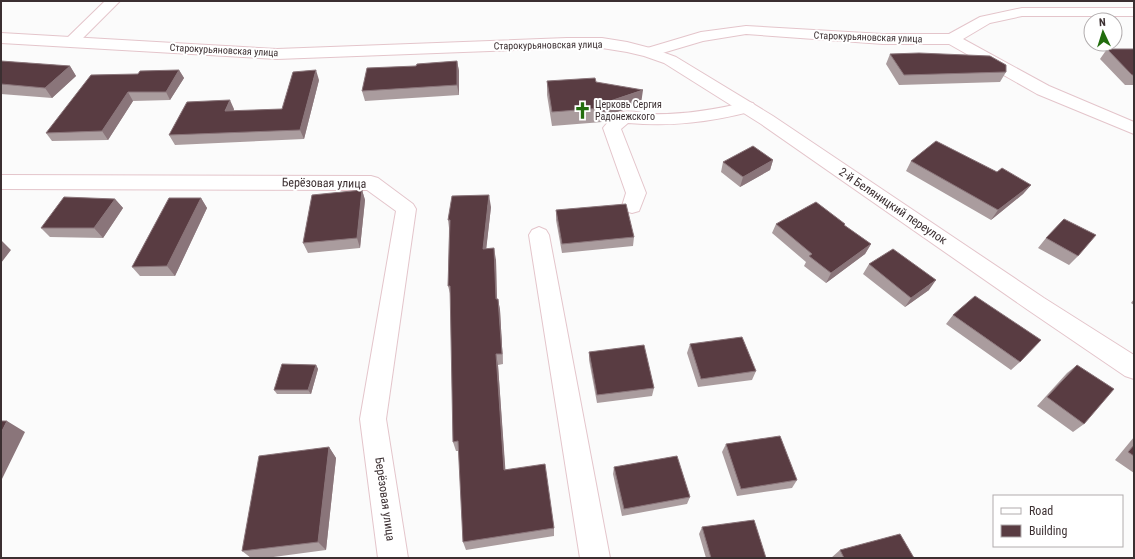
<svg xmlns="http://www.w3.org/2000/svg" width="1135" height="559" viewBox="0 0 1135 559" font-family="'Roboto Condensed',sans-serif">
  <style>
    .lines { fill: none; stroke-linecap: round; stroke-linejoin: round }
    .minor-casing { stroke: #e4c5cb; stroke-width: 2 }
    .major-casing { stroke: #e4c5cb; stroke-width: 2 }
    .minor { fill: #fff; fill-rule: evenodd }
    .major { fill: #fff; fill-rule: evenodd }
    .wall { fill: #aa9c9e }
    .shaded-wall { fill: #8a757a }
    .building { fill: #593c42; stroke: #8a757a }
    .labels { text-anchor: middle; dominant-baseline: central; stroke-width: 4; stroke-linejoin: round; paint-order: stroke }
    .far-street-label { font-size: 10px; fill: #3b2f31; stroke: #fff }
    .far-poi-label { font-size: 10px; fill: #3b2f31; stroke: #fff; text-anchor: start }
    .street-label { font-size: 12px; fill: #3b2f31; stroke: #fff }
  </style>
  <rect width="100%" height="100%" fill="#fbfbfb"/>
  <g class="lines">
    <defs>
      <path id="minor" d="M105,1H120L77,44L72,46L67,44L64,41L67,38Z
        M1022,8H1134V16H1022L990,23L963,39L1049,86L1134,122V134L1037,94L949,44H883L746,34L703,41L649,57L644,55L641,52L644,49L701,32L746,26L883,34H949L980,17Z
        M747,102L753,103L756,107L753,111C710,122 673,127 628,123L621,129L646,193L639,211L632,213L625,211L622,206L626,193L603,128C607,123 613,116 619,113C627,109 640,113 649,114C683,115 714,110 747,102Z
        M1,175L371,176L378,178L413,204L416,209L386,419L408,558H378L360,419L396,211L367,190L1,189Z
        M539,227L546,230L549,235L610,558H580L529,235L532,230Z"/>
      <path id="major" d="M1,33L277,49L567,38H602L627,42L654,49L676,57L773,116L1044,298L1134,355V379L1125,376L1028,310L761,124L664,63L644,56L627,52L602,48H567L277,59L1,43Z"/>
    </defs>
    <use href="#minor" class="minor-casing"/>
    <use href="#major" class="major-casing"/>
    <use href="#minor" class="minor"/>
    <use href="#major" class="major"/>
  </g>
  <path class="wall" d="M1107,49H1134V85H1125L1100,59Z
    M890,54L1006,72L1000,82L899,85L886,64Z
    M1,61L70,66L76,76L52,98L1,94Z
    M457,61L459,71V95L365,101L362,91L416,66Z
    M179,70L184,78L170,100L133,101L108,140L52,141L46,133L138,74Z
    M319,80L304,139L175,145L169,135L234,109V111L282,109Z
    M547,81L641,104L602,117V122L552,126L547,95Z
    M773,160L770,170L740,187L721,172L723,162Z
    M911,161L997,172L1031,185L1023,194L991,220L906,171Z
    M362,190L365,200L360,248L308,253L303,243Z
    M201,198L207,208L175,276H140L132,267Z
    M115,199L123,208L103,238L50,237L41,228Z
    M491,207L486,249L496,260L497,299H498L500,310L503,364L498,365L505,469L554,528V536L466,550L463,542L459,451H456L453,442L451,297L448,286L449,228L448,220Z
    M556,210L634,237L633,246L562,253L556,220Z
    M776,224L845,226L871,244L865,254L826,283L804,266L806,262L772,233Z
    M1046,238L1078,256L1069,265L1038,248Z
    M869,264L929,290L905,307L863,274Z
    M1134,299V305L1131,303Z
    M953,315L1020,362L1011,370L946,324Z
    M690,344L756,371L752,380L698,387L687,353Z
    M589,352L654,388L652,396L597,403L589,360Z
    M316,365L318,369L311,394H277L274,390Z
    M1077,365L1084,424L1073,432L1037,406L1067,373Z
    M1134,437V473L1115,460Z
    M726,444L797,480L792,488L737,496L722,452Z
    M329,447L336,458L326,550L266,558H251L242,551Z
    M614,467L690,497L687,504L622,516L613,474Z
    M702,527L766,558H706L699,534Z
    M840,550L914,558H831Z"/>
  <path class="shaded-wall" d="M457,61L459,71V95L457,85Z
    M70,66L76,76L52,98L45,88Z
    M179,70L184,78L170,100L166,92Z
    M316,70L319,80L304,139L300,130Z
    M643,90L641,104L602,117V108L601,104Z
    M128,92L133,101L108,140L102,131Z
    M230,100L234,109L230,120L225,111Z
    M773,160L770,170L740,187L743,177Z
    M1031,185L1023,194L991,220L998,210Z
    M362,190L365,200L360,248L357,238Z
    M489,195L491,207L485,260L483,249Z
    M201,198L207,208L175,276L167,266Z
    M115,199L123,208L103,238L94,228Z
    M1,240L11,250L1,263Z
    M871,244L865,254L826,283L831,273Z
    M494,248L496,260L497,310L496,299Z
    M936,280L929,290L905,307L911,298Z
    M498,299L500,310L503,364L502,354Z
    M496,354L498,365L506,478L504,470Z
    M316,365L318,369L311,394L308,390Z
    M7,421L25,432L1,481V433Z
    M329,447L336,458L326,550L318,542Z"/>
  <path class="building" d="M1107,49H1134V75H1132Z
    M919,53L990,56L1006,65V72L904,75L890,54Z
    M1,61L70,66L45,88L1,84Z
    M457,61V85L362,91L367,68L416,66L417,64Z
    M179,70L166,92H128L102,131L46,133L91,75L138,74L140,71Z
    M316,70L300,130L169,135L187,102L230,100L225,111L282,109L293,72Z
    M595,78L596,82L643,90L601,104L602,108L552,112L547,81Z
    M936,141L997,172L1002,168L1031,185L998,210L911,161Z
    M753,146L773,160L743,177L723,162Z
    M362,190L357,238L303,243L312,195Z
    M489,195L483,249L494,248L496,299H498L502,354H496L504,470L545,464L554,528L463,542L458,441L453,442L450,286H448L450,220H448L452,196Z
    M64,197L115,199L94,228H41Z
    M169,198H201L167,266L132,267Z
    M816,202L845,224L844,225L871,244L831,273L809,256L812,254L776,224Z
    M626,204L634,237L562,244L556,210Z
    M1064,219L1096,235L1078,256L1046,238Z
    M893,249L936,280L911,298L869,264Z
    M975,296L1041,340L1020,362L953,315Z
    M742,337L756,371L701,379L690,344Z
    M644,345L654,388L597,395L589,352Z
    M282,364L316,365L308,390H274Z
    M1077,365L1114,389L1084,424L1047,397Z
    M1,421H7L1,433Z
    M780,436L797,480L741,489L726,444Z
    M1134,445V456L1128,452Z
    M329,447L318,542L242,551L259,456Z
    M677,456L690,497L624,509L614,467Z
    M754,520L766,558H711L702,527Z
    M900,534L914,558H844L840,550Z"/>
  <defs>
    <symbol id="church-bare" viewBox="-9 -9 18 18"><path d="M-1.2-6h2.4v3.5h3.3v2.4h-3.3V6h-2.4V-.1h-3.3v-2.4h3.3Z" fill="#226d0e" stroke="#fff" stroke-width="2.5" paint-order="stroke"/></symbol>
  </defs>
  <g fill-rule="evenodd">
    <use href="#church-bare" x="570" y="98" width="25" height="25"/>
  </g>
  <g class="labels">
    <g class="far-street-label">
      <text transform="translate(868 37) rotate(2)">Старокурьяновская улица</text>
      <text transform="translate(548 45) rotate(-1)">Старокурьяновская улица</text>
      <text transform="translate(224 50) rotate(3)">Старокурьяновская улица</text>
    </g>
    <g class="far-poi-label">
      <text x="595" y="104">Церковь Сергия<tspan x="595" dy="12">Радонежского</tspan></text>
    </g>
    <g class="street-label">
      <text transform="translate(324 183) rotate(1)">Берёзовая улица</text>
      <text transform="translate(893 206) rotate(34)">2-й Беляницкий переулок</text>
      <text transform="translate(385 499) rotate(82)">Берёзовая улица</text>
    </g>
  </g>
  <rect width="1135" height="559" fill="none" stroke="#3b2f31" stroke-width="4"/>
  <rect x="993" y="495" width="130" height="52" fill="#ffffff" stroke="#b1acad"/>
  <rect x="1001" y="508" width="20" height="6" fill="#ffffff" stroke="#b1acad"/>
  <text x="1029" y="515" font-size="12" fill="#3b2f31">Road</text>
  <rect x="1001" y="525" width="20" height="12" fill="#593c42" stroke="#b1acad"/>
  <text x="1029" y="535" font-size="12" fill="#3b2f31">Building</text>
  <g transform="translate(1103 32) rotate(356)"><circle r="19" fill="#ffffff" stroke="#b1acad"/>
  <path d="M0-3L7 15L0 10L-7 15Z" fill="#226d0e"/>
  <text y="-6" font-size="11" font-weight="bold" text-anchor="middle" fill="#3b2f31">N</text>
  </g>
</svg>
